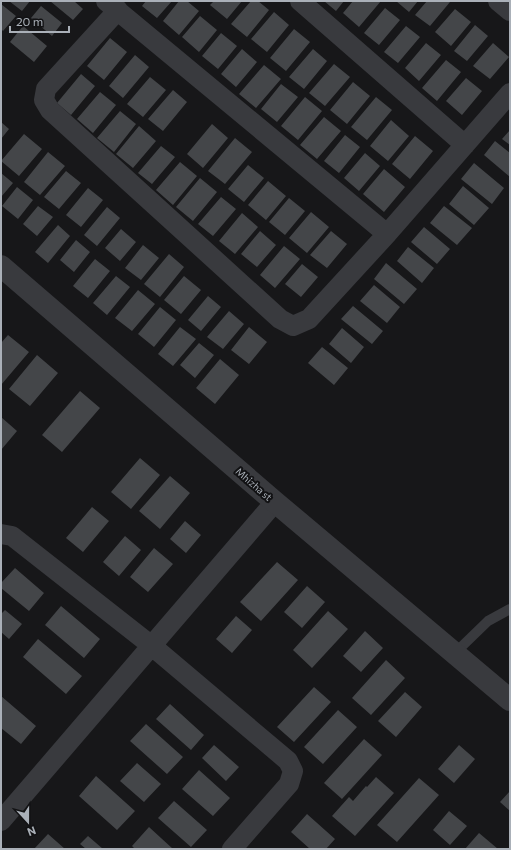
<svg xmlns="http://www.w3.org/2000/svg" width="511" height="850" viewBox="0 0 511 850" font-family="Commissioner,sans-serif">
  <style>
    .building { fill: #444649 }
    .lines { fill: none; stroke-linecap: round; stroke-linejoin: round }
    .service { stroke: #393a3e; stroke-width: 10 }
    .minor { stroke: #393a3e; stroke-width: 20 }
    .tertiary { stroke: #393a3e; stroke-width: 22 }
    .labels { text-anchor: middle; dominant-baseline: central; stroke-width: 4; stroke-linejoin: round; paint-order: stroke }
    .street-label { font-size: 10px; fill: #aab0b8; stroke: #121214 }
  </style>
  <rect width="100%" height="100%" fill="#171719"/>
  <path class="building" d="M9,1H30L22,11Z
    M50,1H74L83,9L73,20Z
    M146,1H172L157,18L142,6Z
    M179,1H187L199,11L179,35L163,21Z
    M214,1H242L227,19L210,5Z
    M251,1H258L269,10L247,37L231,24Z
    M324,1H344L336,11Z
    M353,1H381L359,27L343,13Z
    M396,1H418L409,12Z
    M427,1H450V2L430,26L415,15Z
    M1,4L16,16L3,31L1,29Z
    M41,6L62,23L52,36L31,18Z
    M385,8L400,20L379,45L364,33Z
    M455,9L471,22L451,46L435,32Z
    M274,12L289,25L267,52L251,39Z
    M200,16L217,30L199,52L182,37Z
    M475,25L488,36L467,61L454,51Z
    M23,26L47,46L34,62L10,42Z
    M406,26L420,37L398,63L384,52Z
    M294,29L310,42L286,71L270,58Z
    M221,33L237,46L218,69L202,56Z
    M110,38L127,52L104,80L87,66Z
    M426,43L441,55L419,81L405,68Z
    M493,43L509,57L490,79L473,66Z
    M242,49L257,62L236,87L221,74Z
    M313,49L327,61L304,89L289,77Z
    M135,55L149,67L123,98L109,86Z
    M446,60L461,72L437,101L422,88Z
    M334,64L350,77L325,106L309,93Z
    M264,65L281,79L256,108L239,94Z
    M81,74L95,86L71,115L57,103Z
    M150,77L166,90L143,117L127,104Z
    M466,78L482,91L462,115L446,101Z
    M353,82L370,96L347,124L330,110Z
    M281,84L298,97L277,122L261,109Z
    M173,90L187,102L163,131L148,119Z
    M100,92L116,105L93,133L77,119Z
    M305,97L322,111L298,140L281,126Z
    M376,97L392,110L367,140L351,127Z
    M120,111L136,124L114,152L97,138Z
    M324,117L341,131L317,159L300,145Z
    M391,120L409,136L388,161L370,146Z
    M1,122L9,129L1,139Z
    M212,124L228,138L203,168L187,154Z
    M139,126L156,141L133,168L116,154Z
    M510,130V145L502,139Z
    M24,134L42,149L19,176L1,161Z
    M345,135L360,147L339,173L324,161Z
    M415,136L433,151L410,179L392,164Z
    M235,138L252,152L225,184L208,171Z
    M495,141L510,153V177L484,155Z
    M161,146L175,157L152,184L138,173Z
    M48,152L65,166L40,195L24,182Z
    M365,153L380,166L359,191L344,178Z
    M180,162L197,176L173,205L156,190Z
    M474,163L504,188L492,204L461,179Z
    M248,165L264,178L244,202L228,189Z
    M384,169L405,187L384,212L363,194Z
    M66,171L81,183L59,209L44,197Z
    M1,173L13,183L1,197Z
    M200,178L217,192L193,221L176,207Z
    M268,181L286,196L266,220L248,205Z
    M463,186L489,208L474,225L449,204Z
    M17,187L33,200L18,219L2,206Z
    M88,188L103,200L81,227L66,215Z
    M221,197L236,209L213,236L198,224Z
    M289,198L305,211L285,235L269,222Z
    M38,206L53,217L37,236L23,224Z
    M444,206L472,228L457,245L430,223Z
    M107,207L120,218L97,246L84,235Z
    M311,212L329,227L307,253L289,238Z
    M242,213L258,227L235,254L219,241Z
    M58,225L70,236L48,263L35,252Z
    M424,227L450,249L437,264L411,242Z
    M121,229L136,242L120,261L105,248Z
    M260,231L276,245L257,267L241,254Z
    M331,231L347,244L327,268L310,255Z
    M76,240L90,252L74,272L60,260Z
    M143,245L159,258L141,280L125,268Z
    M284,246L300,259L275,288L260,275Z
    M408,247L434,268L422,283L397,261Z
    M169,254L184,267L160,297L144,284Z
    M95,259L110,271L88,298L73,286Z
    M386,263L417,289L404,304L374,279Z
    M302,264L318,277L301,297L285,284Z
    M116,276L130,287L107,315L93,303Z
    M184,276L201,290L181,314L164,300Z
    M374,285L400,307L387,323L360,301Z
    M138,290L155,304L132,331L115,318Z
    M208,296L221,307L201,331L188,320Z
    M353,306L383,331L372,344L341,319Z
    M160,307L176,320L154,347L138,334Z
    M229,311L244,324L223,349L207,337Z
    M180,327L196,339L173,366L158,354Z
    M249,327L267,342L249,364L231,350Z
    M342,328L364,347L351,363L329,344Z
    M8,335L29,352L1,385V343Z
    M199,343L214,355L195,378L180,365Z
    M322,347L348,368L334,385L308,363Z
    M37,355L58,373L30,406L9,389Z
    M220,359L239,375L215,404L196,388Z
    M80,391L100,408L62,452L42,435Z
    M1,417L17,431L1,450Z
    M140,458L160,475L131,509L111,492Z
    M170,476L190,493L160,529L139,511Z
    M92,507L109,521L83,552L66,538Z
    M185,521L201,535L186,553L170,539Z
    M125,536L141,550L119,576L103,562Z
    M154,548L173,564L148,592L130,577Z
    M277,562L298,580L261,621L240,602Z
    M15,568L44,593L29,611L1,588V583Z
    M307,586L325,602L302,628L284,612Z
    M61,606L100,639L84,658L45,625Z
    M5,610L22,624L9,639L1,632V614Z
    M328,611L348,629L312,668L293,650Z
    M236,616L252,630L232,653L216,639Z
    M365,631L383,648L361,672L343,656Z
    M38,639L82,676L66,694L23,657Z
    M386,660L405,678L371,715L352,698Z
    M314,687L331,702L294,742L277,727Z
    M405,692L422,707L396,737L378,721Z
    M1,696L36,726L21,744L1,728Z
    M170,704L204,735L191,750L156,719Z
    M338,710L357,727L323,764L304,747Z
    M146,724L183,757L167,774L130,741Z
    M364,739L382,755L342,799L324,783Z
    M214,745L239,767L226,781L202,758Z
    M459,745L475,759L454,783L438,769Z
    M137,763L161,784L144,802L120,781Z
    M199,770L230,798L213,816L182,789Z
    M96,776L135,811L117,830L79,796Z
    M376,777L394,793L355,836L332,816L349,797L353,801L366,786L367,787Z
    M419,778L439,795L397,842L377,825Z
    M510,791V811L500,802Z
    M174,801L207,830L191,847L158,818Z
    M449,811L467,826L450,845L433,830Z
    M307,814L335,839L326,849H310L291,832Z
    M149,827L173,849H135L132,846Z
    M479,833L498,849H465Z
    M48,834L65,849H34Z
    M88,836L103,849H86L80,844Z"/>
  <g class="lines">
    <path class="service" d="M455,653L488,621L510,609"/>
    <path class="minor" d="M106,1L387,234
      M300,1L465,145
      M498,1L510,11
      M118,10L46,89L44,100L50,110L280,319L293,326L309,319L387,234L510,93
      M1,534L12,536L152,646L288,761L293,771L289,784L232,849
      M1,821L275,502"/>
    <path class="tertiary" d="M1,266L275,502L510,700"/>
  </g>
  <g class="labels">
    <g class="street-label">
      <text transform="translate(254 484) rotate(41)">Mhizha st</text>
    </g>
  </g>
  <rect width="511" height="850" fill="none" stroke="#aab0b8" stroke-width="4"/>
  <g transform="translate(28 822) rotate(159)" stroke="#121214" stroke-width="3" paint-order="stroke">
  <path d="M0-3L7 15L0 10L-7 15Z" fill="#aab0b8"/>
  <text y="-6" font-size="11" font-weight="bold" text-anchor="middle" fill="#aab0b8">N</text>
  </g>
  <path d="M10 26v6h59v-6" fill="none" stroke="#aab0b8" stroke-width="2"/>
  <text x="16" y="26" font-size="12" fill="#aab0b8" stroke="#121214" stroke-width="3" paint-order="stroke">20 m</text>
</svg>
